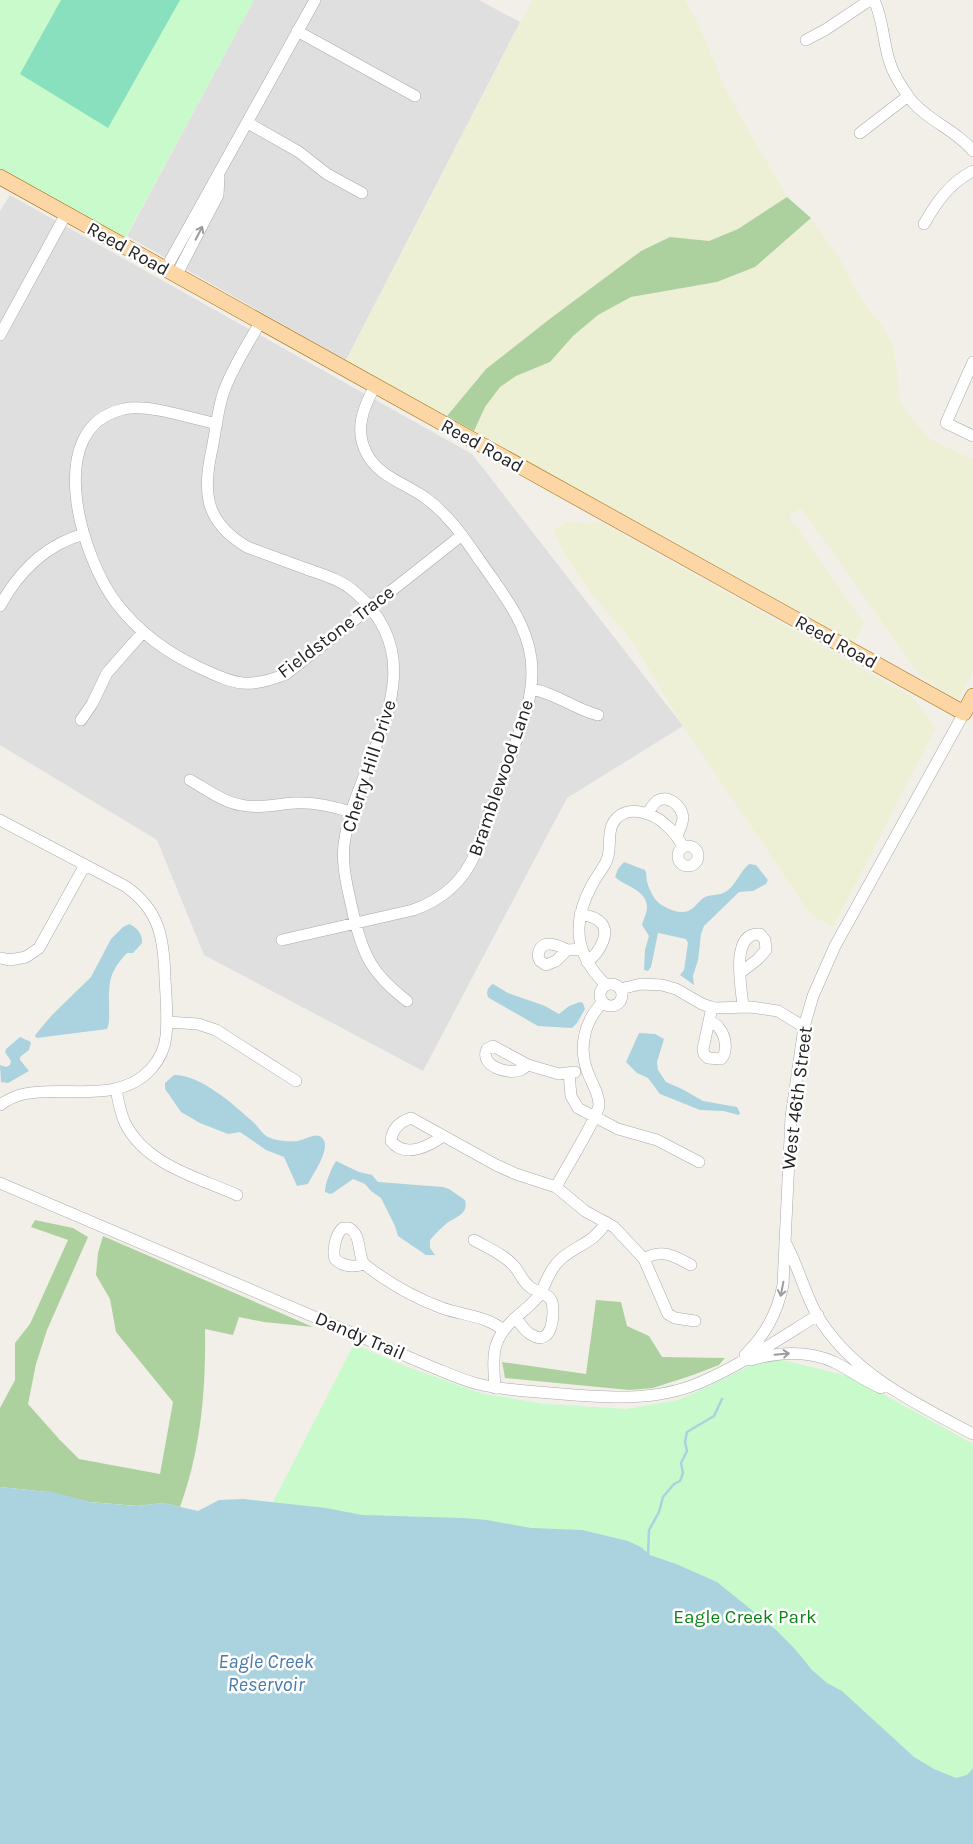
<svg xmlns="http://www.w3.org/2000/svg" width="973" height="1844" viewBox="0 0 973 1844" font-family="Karla,sans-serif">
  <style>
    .residential { fill: #e0dfdf }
    .farmland { fill: #eef0d5 }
    .forest { fill: #add19e }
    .park { fill: #c8facc }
    .pitch { fill: #88e0be }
    .water { fill: #aad3df }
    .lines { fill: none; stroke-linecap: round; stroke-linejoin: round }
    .stream { stroke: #aad3df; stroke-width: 2.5 }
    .minor-casing { stroke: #a9a9a9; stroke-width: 12 }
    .major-casing { stroke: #a06b00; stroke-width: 16 }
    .minor { stroke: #fff; stroke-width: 11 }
    .major { stroke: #fcd6a4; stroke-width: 15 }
    .oneway { stroke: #9c9c9c }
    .labels { text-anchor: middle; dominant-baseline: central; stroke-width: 5; stroke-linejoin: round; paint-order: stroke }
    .street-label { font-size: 19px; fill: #222; stroke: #fff }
    .park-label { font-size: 19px; fill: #0c8416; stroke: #fff }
    .water-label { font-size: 20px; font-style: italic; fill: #4a7aab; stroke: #fff }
  </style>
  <rect width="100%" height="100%" fill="#f2efe9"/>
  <path class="residential" d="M254,0H479L520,22L346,360L127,236Z
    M10,195L472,454L683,726L567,798L423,1071L204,955L157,840L0,745V211Z"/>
  <path class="farmland" d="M532,0H685L697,21L728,94L787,197L738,229L709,242L670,237L641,251L551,318L486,369L447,416L346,361Z
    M811,218L842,262L855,289L868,308L884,328L892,343L896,363L900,399L907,413L929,438L958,453L973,458V672L958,700L920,676L801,508L789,516L864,623L854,642L474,431L485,407L500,387L516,376L550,362L573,336L598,315L631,297L717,282L755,267Z
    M567,521L588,524L599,521L912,697L936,728L833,927L811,915L683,726L632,641L594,597L564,553L553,530Z"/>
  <path class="forest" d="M787,197L811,218L755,267L717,282L631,297L598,315L573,336L550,362L516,376L500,387L485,407L474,431L447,416L486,369L551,318L641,251L670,237L709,241L738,229Z
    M35,1220L73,1228L88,1237L47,1330L36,1364L28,1404L59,1439L79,1459L160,1474L173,1402L116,1332L110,1299L96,1275L98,1253L103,1236L313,1327L264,1322L239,1317L233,1335L205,1329C206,1389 201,1450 180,1507L163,1503L136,1506L89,1502L48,1492L0,1487V1408L15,1380V1343L30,1324L68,1240L31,1227Z
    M596,1300L621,1302L627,1326L649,1336L662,1357L725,1358L719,1365L693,1375L653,1388L629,1390L505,1378L502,1362L586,1374Z"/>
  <path class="park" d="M0,0H254L122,244L0,175Z
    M354,1344L405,1366L480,1393L545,1404L626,1409L678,1400L709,1386L749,1366L773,1359L787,1361L852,1377L973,1444V1844H0V1487L89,1502L198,1511L243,1499L273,1502Z"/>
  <path class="pitch" d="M61,0H180L108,128L20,74Z"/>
  <path class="water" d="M624,862L645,870C647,874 646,876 647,881C648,887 652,894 655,899C661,907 680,916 690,910C696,907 699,900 705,897C712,894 720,896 727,891C736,884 740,872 749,864L756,865L768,880L766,884L753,891L739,892L704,926L701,934L698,960L693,976L694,985L680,975L684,970L688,943L686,939L658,933L651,967L648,971L644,970L645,950L649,936L642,925C643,920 646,915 647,909C648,890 626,887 615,877L618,869Z
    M129,924C137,927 143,935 142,943L133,953H127C108,973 109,983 109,1009C109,1015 110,1022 107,1029L37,1038L35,1036L36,1034L52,1015L91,977L111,939L123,927Z
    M493,984L508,993L545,1006L559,1014L569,1006L580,1002L583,1003L585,1009L577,1023L572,1028L538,1026L489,998C485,993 488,987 493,984Z
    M639,1033L655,1034L664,1039L657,1062L658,1070L666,1082L682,1089L703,1101L737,1107L740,1113L739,1115L723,1111L700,1110L660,1094L648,1078L637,1073L626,1062Z
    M20,1037L31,1042L29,1050L20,1057V1060L29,1071L8,1083L1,1082L0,1065L6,1067L10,1065L11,1061L5,1052L6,1049Z
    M174,1075C201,1075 233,1104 252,1121C258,1126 261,1133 268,1137C276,1141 290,1142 298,1141C307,1139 317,1131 323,1139C331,1149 313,1174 308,1184L297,1186L284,1157L266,1150L240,1132L228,1134L200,1123L181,1112L165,1089V1083Z
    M336,1161L359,1172L372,1175L378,1182L443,1187L449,1189L465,1200C469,1214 456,1217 447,1223C441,1228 435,1234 430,1240V1248L435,1255H426L398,1236L395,1226L381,1198L371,1191L365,1184L353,1179L333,1193L330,1194L325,1192C325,1183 331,1169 336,1161Z
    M0,1487L57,1493L89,1502L136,1506L163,1503L198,1511L219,1500L243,1499L326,1508L362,1515L464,1518L487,1520L531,1528L582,1530L628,1541L641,1547L650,1555L676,1564L717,1582L775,1629L795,1649L812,1670L827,1683L842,1691L914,1757L934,1769L956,1778L967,1775L973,1768V1844H0Z"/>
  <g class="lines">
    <path class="stream" d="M648,1555L649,1530L659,1512L663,1497L674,1484L680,1481L683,1473L681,1463L687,1451L685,1442L687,1432L714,1416L722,1399"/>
    <defs>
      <path id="minor" d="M874,0C883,19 883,40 889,60C893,74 902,88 911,100C928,121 956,130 973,151
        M297,31L415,96
        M806,40L825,30L870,0
        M248,123L299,152L327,174L362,193
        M860,133L908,96
        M924,224C937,201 950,183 973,171
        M165,270L315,0
        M176,276L218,195L219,177
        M260,323C247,345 233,367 224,391C218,408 216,427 213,444C203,490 202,520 247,547C266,554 285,561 304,568C323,575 340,579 355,592C441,667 359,755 345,838C340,863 348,889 353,913C363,956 372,974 407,1001
        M0,335L66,214
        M973,362L946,423L973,436
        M217,424C193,419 147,403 124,409C41,427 82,559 117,604C139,632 167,653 200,668C236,685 249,689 286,674L462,535
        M0,606C19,571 45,545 84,534
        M531,689C556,693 574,709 598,715
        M81,720L92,704L107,673L143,632
        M190,780C206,789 223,802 241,805C259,809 277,804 295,803C315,802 332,806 351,812
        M647,814C650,810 653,804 657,801C669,794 681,806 683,817C683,823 679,831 677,836
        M0,820L125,886C160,910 164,939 165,979C166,997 168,1017 166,1036C165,1048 159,1060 151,1069C118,1105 65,1085 24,1094C15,1096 7,1100 0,1105
        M678 856a10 10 0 1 1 20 0a10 10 0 1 1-20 0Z
        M580,914C586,916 592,916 596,919C615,929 599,953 587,962
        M282,940L413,910C442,900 463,882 475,854C486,824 497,794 507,765C520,730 536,696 531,658C526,622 503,594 483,565C466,541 451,517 427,499C407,484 379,477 367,454C354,430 363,408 375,386
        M567,950C556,944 540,938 538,956L540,961L546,965L556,961L567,950L582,949
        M0,958L10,960L26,957L39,948L85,865
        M740,973L758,959L766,950L765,940L760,934C729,932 742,990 743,1007
        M600 995a11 11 0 1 1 22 0a11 11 0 1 1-22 0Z
        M606,985C575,955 571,923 592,885C596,877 602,870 606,862C612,851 607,837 612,825C623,802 653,812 667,826C674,832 679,839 683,847
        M620,989L641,984L662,985L676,989L702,1004L714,1008L751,1007L778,1011L804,1027
        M709,1021C713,1023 717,1024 719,1028C726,1036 728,1052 721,1059L708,1058L704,1054L703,1049L712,1007
        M167,1022L198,1024L216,1030L296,1081
        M493,1046L528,1065C526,1066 523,1069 521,1070C508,1075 479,1066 487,1049Z
        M528,1065L559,1074L575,1072
        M569,1073L571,1096L578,1108L618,1129L657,1140L699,1162
        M116,1089C118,1100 120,1112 125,1123C146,1165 197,1177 237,1195
        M443,1136C429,1146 405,1159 391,1141C392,1129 399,1122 411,1118L496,1165L516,1174L556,1187L585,1211L614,1227L644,1259L668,1314L675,1318L695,1321
        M0,1183L432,1367C447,1373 462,1380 478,1384C502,1390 526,1391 550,1393C599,1397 652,1403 699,1383C741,1365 779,1339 818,1315
        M556,1187C563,1173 598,1117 599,1105C599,1093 592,1084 588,1073C578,1048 584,1021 603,1002
        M343,1228H349C362,1235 357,1253 364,1264C354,1267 343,1267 335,1259C332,1251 336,1233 343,1228Z
        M474,1240C488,1248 503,1254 513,1265C520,1272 522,1281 530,1287C536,1292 549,1293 552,1302C555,1315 552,1347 532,1335C525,1332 520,1323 516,1318
        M785,1242C798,1265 804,1292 817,1315C852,1374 915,1403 973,1434
        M644,1259C662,1248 674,1256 691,1265
        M364,1264C387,1282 415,1298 442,1308C462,1315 487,1316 503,1330
        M745,1355C765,1335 777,1314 783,1285L791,1117L804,1027L813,996L835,946L964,713
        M751,1360C778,1352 807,1350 834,1362C850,1370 865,1381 881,1388
        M495,1388C493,1356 490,1341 515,1318C524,1310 533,1304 540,1294C547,1281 550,1268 562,1258C579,1244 594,1243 606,1222"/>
      <path id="major" d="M0,177L964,713L973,696"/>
    </defs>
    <use href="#minor" class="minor-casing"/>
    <use href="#major" class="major-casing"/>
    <use href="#minor" class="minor"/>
    <use href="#major" class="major"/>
  </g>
  <defs><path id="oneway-shaft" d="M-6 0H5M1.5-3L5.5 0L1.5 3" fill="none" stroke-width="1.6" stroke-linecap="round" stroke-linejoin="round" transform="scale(1.25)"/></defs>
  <g class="oneway">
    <use href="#oneway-shaft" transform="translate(199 233) rotate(-63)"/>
    <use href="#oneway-shaft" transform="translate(782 1289) rotate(101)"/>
    <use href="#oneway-shaft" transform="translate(782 1354) rotate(-5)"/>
  </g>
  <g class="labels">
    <g class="street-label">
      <text transform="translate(128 249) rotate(29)">Reed Road</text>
      <text transform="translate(482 446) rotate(29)">Reed Road</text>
      <text transform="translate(336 632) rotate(-37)">Fieldstone Trace</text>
      <text transform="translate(836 642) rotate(29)">Reed Road</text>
      <text transform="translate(369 766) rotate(-72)">Cherry Hill Drive</text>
      <text transform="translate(501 778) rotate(-71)">Bramblewood Lane</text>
      <text transform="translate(797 1098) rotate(-83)">West 46th Street</text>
      <text transform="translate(360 1336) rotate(23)">Dandy Trail</text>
    </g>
    <g class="park-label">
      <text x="745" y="1617">Eagle Creek Park</text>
    </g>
    <g class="water-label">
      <text x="266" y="1661">Eagle Creek<tspan x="266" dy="23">Reservoir</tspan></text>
    </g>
  </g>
</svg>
